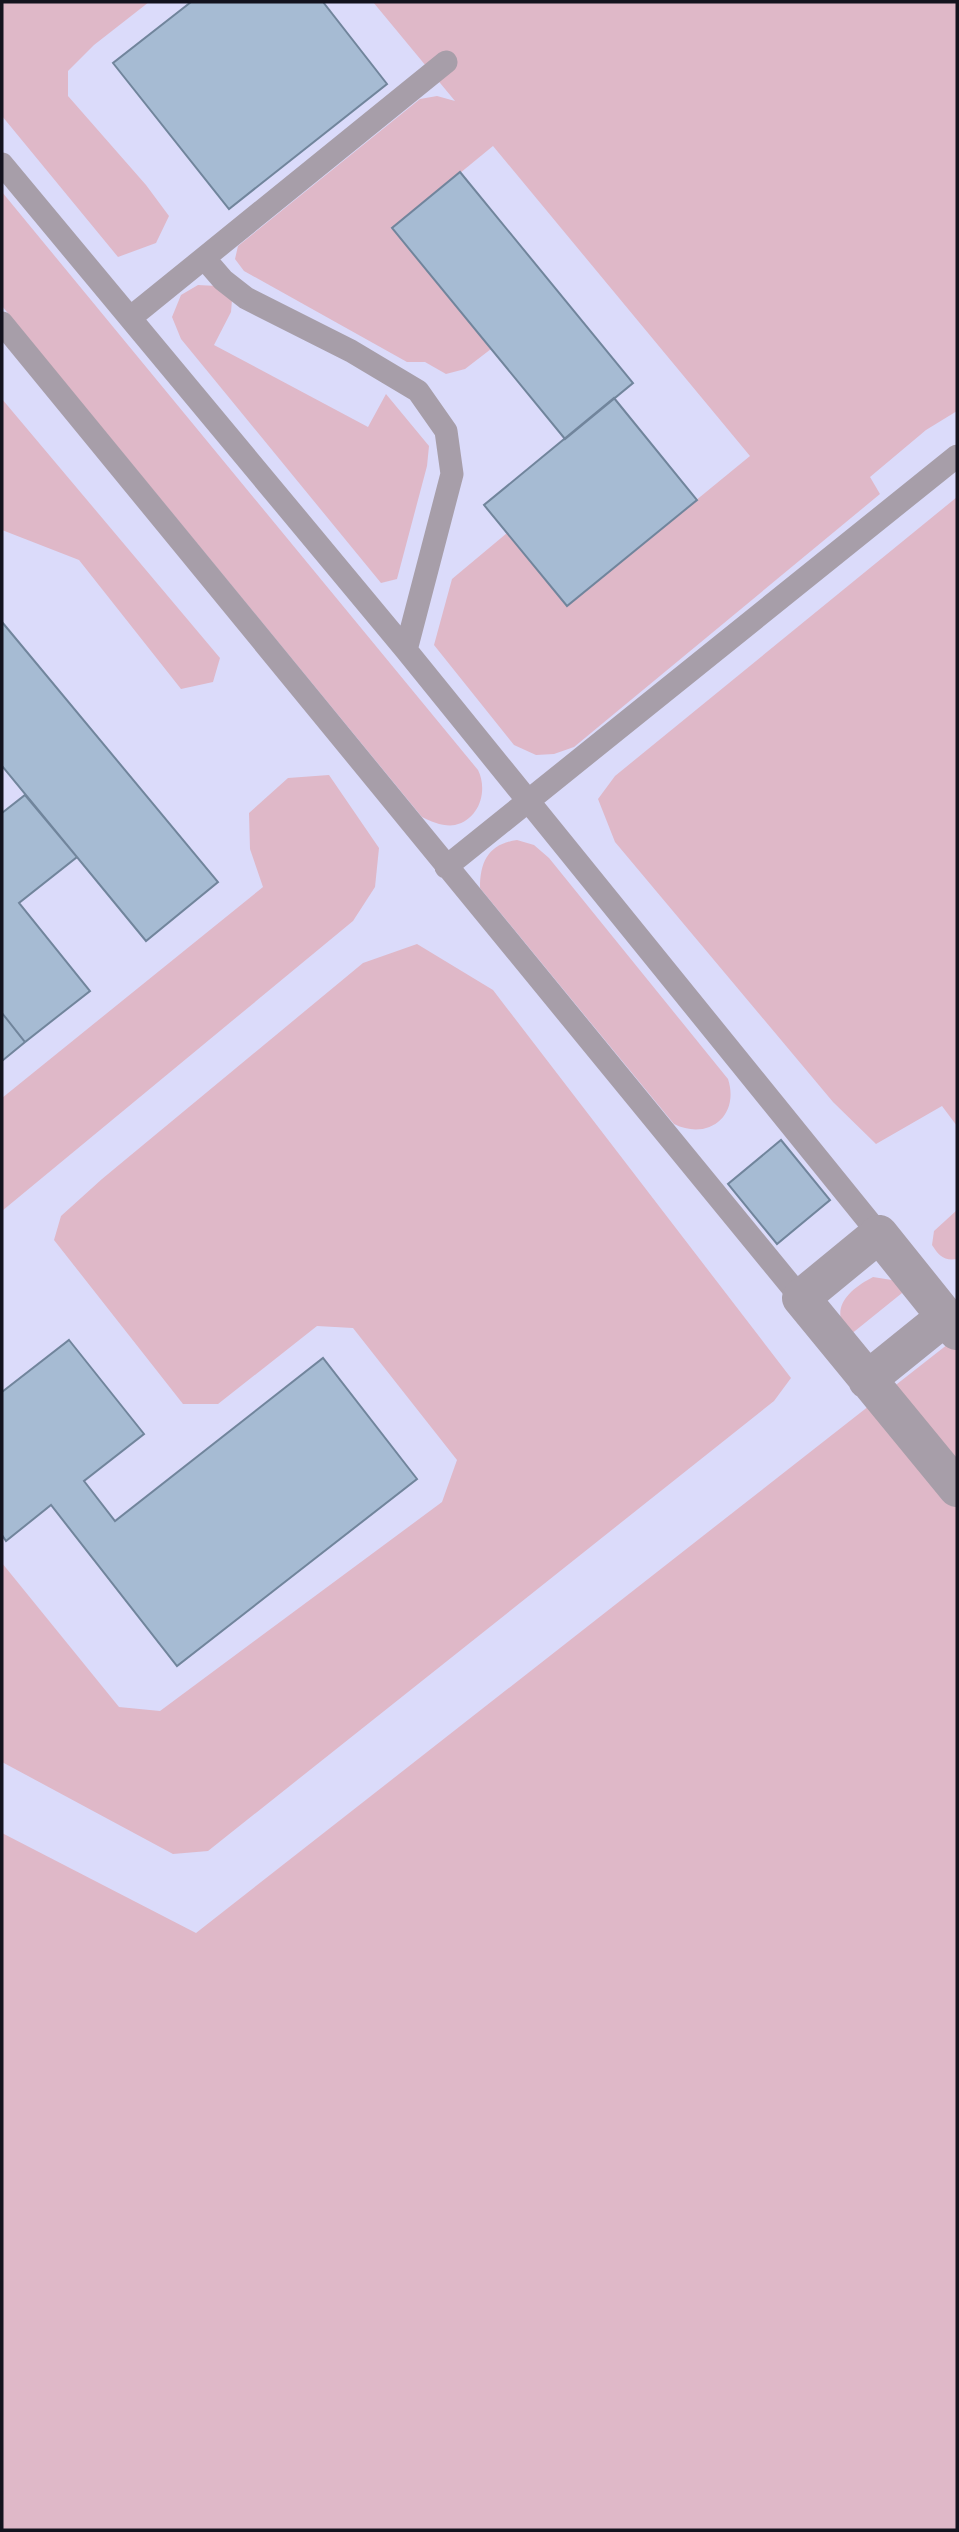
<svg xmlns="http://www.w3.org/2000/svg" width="959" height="2532" viewBox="0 0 959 2532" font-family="'Sofia Sans Condensed',sans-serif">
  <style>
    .green { fill: #dfb8c8 }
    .building { fill: #a6bbd3; stroke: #71859c; stroke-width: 2 }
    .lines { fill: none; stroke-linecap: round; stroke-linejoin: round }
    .service { stroke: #a79ea9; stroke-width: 23 }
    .minor { stroke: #a79ea9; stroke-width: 38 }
  </style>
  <rect width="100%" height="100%" fill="#dbdbfa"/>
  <path class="green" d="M2,2H149L94,45L68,71V96L146,185L169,216L156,243L118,257L2,116Z
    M373,2H957V411L926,430L870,477L880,494L574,747L554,754L536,755L514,745L434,645L452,579L507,533L567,606L750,456L493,146L393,228L491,349L465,369L446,374L425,362H407L244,271L235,259L238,246L420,99L437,96L455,101Z
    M2,192L478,770C488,790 480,819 455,825C445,827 431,822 422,817L2,306Z
    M198,285L217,286L232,300L231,312L214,345L368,427L386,394L429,446L427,466L397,579L381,583L181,339L172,317L181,295Z
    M2,399L220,658L213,682L181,689L79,560L2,530Z
    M957,497V1126L942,1106L876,1144L833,1102L615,842L598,799L615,776Z
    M329,775L379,848L375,887L353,921L2,1211V1098L263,887L250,849L249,813L288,778Z
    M517,840L534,845L549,858L728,1079C740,1116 708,1141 674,1124L480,888C480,861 489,844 517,840Z
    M417,944L493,990L791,1378L774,1401L208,1851L173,1854L2,1762V1563L119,1707L160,1711L442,1502L457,1460L353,1328L317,1326L218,1404H183L54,1240L61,1216L102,1179L363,963Z
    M957,1210V1259C944,1261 939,1256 932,1245L934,1231Z
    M873,1277L898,1281L907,1289L850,1335C848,1331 842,1325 841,1320C836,1299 858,1285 873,1277Z
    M957,1337V2530H2V1833L196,1933Z"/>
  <path class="building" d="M191,2H323L387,84L229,209L113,63Z
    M460,172L633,383L565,439L392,228Z
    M614,398L697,500L567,606L484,505Z
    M2,622L218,882L146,941L2,766Z
    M25,795L77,857L19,903L90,991L25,1042L2,1013V813Z
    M2,1013L25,1042L2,1061Z
    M781,1140L830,1200L777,1244L728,1184Z
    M69,1340L144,1434L84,1481L115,1521L323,1358L417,1479L177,1666L51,1505L6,1541L2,1535V1392Z"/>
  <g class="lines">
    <path class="service" d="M2,164L406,650L879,1234
      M204,258L223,280L246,298L351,351L418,391L446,431L452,474L406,650
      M130,318L446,62
      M2,323L801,1298
      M446,867L957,456"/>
    <path class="minor" d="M957,1331L879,1234L801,1298L957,1488
      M867,1380L945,1317"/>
  </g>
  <rect width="959" height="2532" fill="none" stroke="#13131e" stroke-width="7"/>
</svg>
